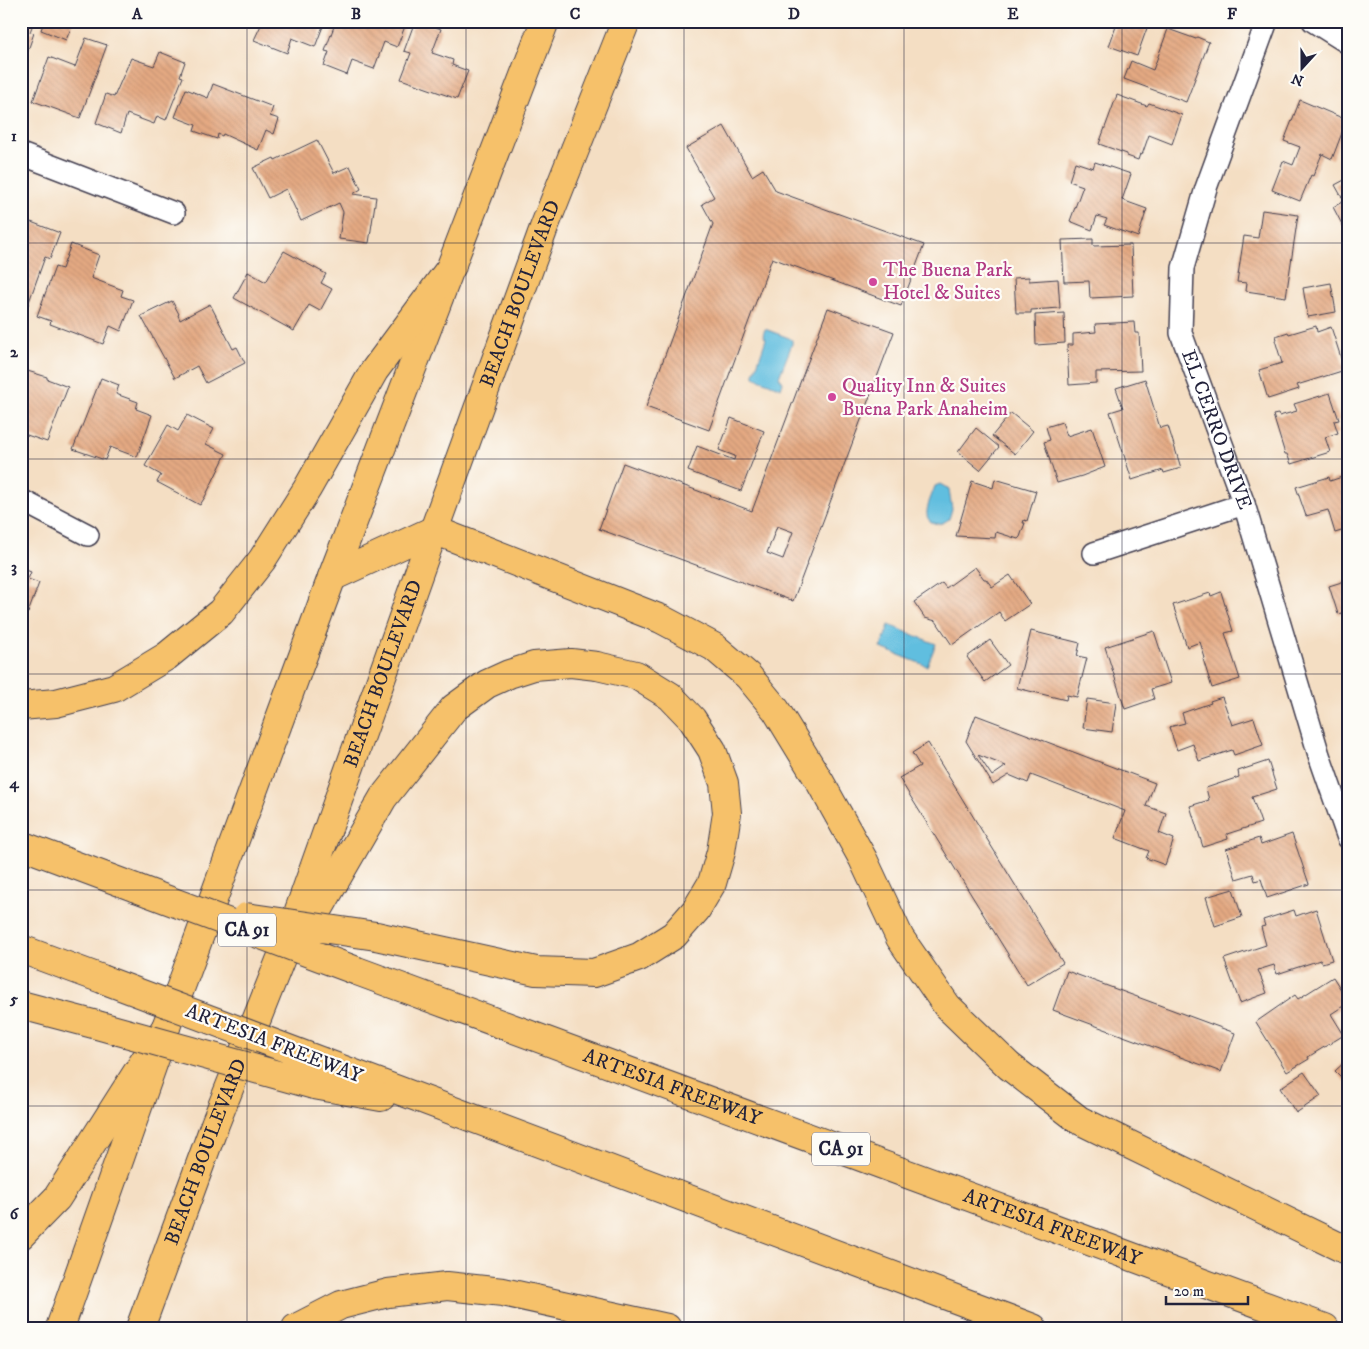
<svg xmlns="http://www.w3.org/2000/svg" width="1369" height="1349" viewBox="0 0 1369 1349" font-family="'IM FELL DW Pica',serif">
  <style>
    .water { fill: #61bedf; stroke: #42708d }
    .building { fill: url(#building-back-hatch); fill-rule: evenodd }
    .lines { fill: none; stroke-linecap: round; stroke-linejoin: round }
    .minor-casing { stroke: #423e4f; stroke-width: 24 }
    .primary-casing { stroke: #423e4f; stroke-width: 30 }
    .motorway-casing { stroke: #423e4f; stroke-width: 30 }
    .minor { stroke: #fff; stroke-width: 21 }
    .primary { stroke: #f6c16b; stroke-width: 28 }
    .motorway { stroke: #f6c16b; stroke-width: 28 }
    .motorway-bridge-casing { stroke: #423e4f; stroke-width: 30; stroke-linecap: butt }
    .motorway-bridge { stroke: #f6c16b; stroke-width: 28 }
    .grid { fill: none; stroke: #22223b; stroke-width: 1; stroke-opacity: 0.55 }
    .hotel-dot { fill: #d1479c; stroke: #fdfcf7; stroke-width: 2 }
    .labels { text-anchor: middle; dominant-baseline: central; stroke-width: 4.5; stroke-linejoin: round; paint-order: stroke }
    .shield { fill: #fdfcf7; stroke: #646373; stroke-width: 1 }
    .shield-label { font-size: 19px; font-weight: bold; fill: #22223b }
    .hotel-label { font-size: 20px; fill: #b23c85; stroke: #fdfcf7; text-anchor: start }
    .street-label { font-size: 20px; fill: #22223b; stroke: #fdfcf7 }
    .neatline { fill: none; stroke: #22223b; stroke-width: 2 }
    .grid-label { font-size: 16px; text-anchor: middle; font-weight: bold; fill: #22223b }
  </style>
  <defs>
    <pattern id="building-back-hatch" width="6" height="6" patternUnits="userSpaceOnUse" patternTransform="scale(1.25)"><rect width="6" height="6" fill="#e4a982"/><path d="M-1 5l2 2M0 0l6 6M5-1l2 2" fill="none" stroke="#c39171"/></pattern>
  </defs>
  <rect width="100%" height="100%" fill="#fdfcf7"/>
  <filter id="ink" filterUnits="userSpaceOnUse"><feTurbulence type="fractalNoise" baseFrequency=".02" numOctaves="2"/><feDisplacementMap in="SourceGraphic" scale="10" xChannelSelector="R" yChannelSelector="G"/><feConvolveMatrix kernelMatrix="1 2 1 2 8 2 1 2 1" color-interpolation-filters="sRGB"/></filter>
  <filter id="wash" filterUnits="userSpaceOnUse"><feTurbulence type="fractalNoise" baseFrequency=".0096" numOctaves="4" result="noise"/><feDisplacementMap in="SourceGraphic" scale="20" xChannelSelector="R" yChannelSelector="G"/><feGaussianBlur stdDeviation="1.12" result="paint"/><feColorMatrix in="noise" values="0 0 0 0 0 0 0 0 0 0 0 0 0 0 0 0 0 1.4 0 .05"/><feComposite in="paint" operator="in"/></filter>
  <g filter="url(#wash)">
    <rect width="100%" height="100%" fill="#f4dec3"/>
    <path class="water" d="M765,329L789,338L792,340V344L779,377L783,382L781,388L754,377V374L766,339L763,335Z
      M940,484L949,489L952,509L949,519C945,522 940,525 934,523C919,519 932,496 935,486Z
      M889,625L936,644L927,666L881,648Z"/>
    <g id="blocks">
      <path class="building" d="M21,21H34L30,32L34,33L24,62L21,61Z
        M44,21H74L66,40L41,30Z
        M263,21H325L315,47L292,38L287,53L254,40Z
        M336,21H342L355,26L357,23L372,29L375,21H407L397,47L384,42L374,69L352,61L347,75L324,66L329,52L325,51Z
        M415,21H419L441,29L432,53L453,60L452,65L468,71L457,99L401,79L411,53L404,51Z
        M826,21H846L843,28Z
        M1118,21H1128L1147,28L1137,56L1109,46Z
        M1168,29L1196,39L1197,37L1209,42L1186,102L1124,79L1131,61L1153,70Z
        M86,38L107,45L80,118L33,101L49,57L75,67Z
        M160,52L185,62L180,76L183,77L166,120L157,116L154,124L127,114L121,133L96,123L106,94L114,97L131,58L154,66Z
        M213,84L273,107L270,116L279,119L274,134L266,130L258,150L223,134L222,136L218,134L217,139L194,131L196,125L175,117L186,89L208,98Z
        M1117,95L1147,106L1149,103L1182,115L1172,144L1149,135L1142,155L1140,154L1138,160L1127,156V154L1099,144Z
        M1300,100L1347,120L1332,159L1322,154L1313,176L1311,175L1300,201L1272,190L1283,161L1293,165L1300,147L1284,141Z
        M724,126L752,176L763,169L776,191L924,245L901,306L772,258L709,430L646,407L713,224L702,204L714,197L686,148Z
        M317,140L334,173L350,166L361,189L353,194L376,197L369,243L339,239L343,212L339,203L301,221L286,189L268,198L253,168L274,158L275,160Z
        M1075,162L1093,168L1095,162L1131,174L1122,200L1147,209L1138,237L1104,225L1107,219L1097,216L1092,230L1070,221L1083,186L1069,181Z
        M1348,178V226L1344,228L1333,207L1344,201L1335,185Z
        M1262,210L1298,215L1286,297L1246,291L1247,283L1237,282L1244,236L1258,238Z
        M31,222L60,233L50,259L45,257L25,313L21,311V244H22Z
        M1093,239V246L1131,245L1133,296L1090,298L1089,281L1064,282L1062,240Z
        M71,244L99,255L91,278L123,290L121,296L133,300L121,331L110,326L103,344L50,324L51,321L37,316L55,267L62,269Z
        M284,251L326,274L321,283L332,289L320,311L309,305L294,331L234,298L248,272L266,282Z
        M1029,277V281L1058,279L1060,308L1031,310V313H1016L1014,278Z
        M1331,283L1336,312L1308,317L1303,288Z
        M172,301L179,314L178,315L180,320L210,304L233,349L237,347L245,363L206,383L197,366L175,378L141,316Z
        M828,308L894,332L793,601L599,529L623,463L752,511ZM777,526L793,532L783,559L767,553Z
        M1064,313L1065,343L1036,345L1035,315Z
        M1134,322L1135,333H1139L1141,371L1096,372V383L1069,385L1067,345H1073V334L1096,332L1095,324Z
        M1316,326L1317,332L1331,327L1345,370L1297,385L1299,389L1268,399L1259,370L1282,363L1275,340L1277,339L1276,336L1288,332L1289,334Z
        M21,369L47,377V379L68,387L47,442L21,433Z
        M101,378L119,385L116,394L138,402L136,409L152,415L137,457L110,447L105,460L73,449Z
        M1145,379L1160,428L1168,426L1181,468L1164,473L1163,470L1132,480L1110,412L1123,408L1116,388Z
        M1330,393L1339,420L1334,421L1338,433L1325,437L1330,452L1291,464L1287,454H1285L1273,415L1278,414L1279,416L1297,411L1294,404Z
        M1011,413L1033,431L1015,454L992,436Z
        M187,415L214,429L206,444L226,454L205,497L200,505L157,482L161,475L145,466L168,425L178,431Z
        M731,418L764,431L741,491L688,471L697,446L734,460L735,456L719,450Z
        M1062,422L1067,436L1092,428L1105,467L1082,476L1057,483L1044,442L1050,440L1046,427Z
        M976,428L999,447L980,470L958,452Z
        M1348,475V529L1335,533L1328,510L1306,516L1296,487L1329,477L1330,481Z
        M995,479L1036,491L1027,521L1024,520L1023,523H1025L1020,537L1018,539L996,532L995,538L956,536L972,481L993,488Z
        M975,567L984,579H986L992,587L1010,575L1030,604L1005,621L999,612L952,645L936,621L925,618L914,602L942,583L946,588Z
        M21,568L31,572L28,579L39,583L28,613L26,612L24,617L21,616Z
        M1348,580V611L1338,614L1329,586Z
        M1221,592L1233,631L1225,633L1240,679L1212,688L1203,659L1205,658L1200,642L1187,647L1173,605L1210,593L1211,596Z
        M1031,631L1080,643L1077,656L1087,658L1077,697L1067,695L1066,700L1017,688Z
        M1154,631L1171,683L1151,689L1154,699L1125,709L1105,647Z
        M990,640L1008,665L985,682L967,657Z
        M1222,697L1232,725L1254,718L1263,745L1234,755L1232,750L1199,761L1193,744L1177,750L1169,727L1185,723L1182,713L1211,703L1210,701Z
        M1087,699L1116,703L1112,732L1083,728Z
        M976,715L1155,783L1146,806L1166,813L1159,833L1174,839L1165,865L1146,858L1149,851L1115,838L1125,811L1031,775L1028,783L1009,775L993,785L966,741ZM978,755L1006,766L1005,767L992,776Z
        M928,743L1063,963L1027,985L899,778L920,766L912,753Z
        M1268,761L1277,789L1252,797L1261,823L1227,834L1228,839L1203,847L1190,806L1209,800L1206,788L1239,777L1238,771Z
        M1292,834L1309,884L1267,898L1261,879L1255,881L1253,874L1236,879L1226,849L1259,838L1261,845Z
        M1233,889L1242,917L1215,926L1206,897Z
        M1316,909L1332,960L1322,963L1320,960L1277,974L1274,965L1258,970L1267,993L1240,1003L1224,959L1266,945L1261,927L1265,926L1263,920L1294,910L1296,916Z
        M1067,971L1235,1033L1221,1072L1053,1010Z
        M1333,977L1348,1001V1003L1331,1014L1344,1035L1308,1057L1309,1059L1287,1072L1256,1022L1295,995L1298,999Z
        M1348,1059V1084L1335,1071Z
        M1304,1072L1321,1096L1296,1113L1280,1088Z"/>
    </g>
  </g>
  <g filter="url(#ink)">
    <use href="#blocks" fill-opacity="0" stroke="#423e4f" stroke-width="1"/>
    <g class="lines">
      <defs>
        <g id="minor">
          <path id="s1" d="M1267,21L1206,188L1183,268L1181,333L1244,504L1319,755L1348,838"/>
          <path d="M1313,21L1348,43"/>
          <path d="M21,154L174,213"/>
          <path d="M21,500L88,535"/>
          <path d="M1094,553L1244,504"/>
        </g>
        <g id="primary">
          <path d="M60,1328L166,1027L332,577L545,21"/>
          <path id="s2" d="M140,1328L215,1124L291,933L434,530L545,225L626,21"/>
        </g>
        <g id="motorway">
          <path d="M332,577L434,530L661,619L714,647L748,676L776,710L820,782L863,859L900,938L947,1006L1009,1066L1079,1120L1348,1251"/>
          <path d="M21,706L56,703L114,688L167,656L221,612L262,560L307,489L374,371L452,266"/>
          <path d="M21,845L136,888"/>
          <path d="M291,933L316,914L383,798L454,708L487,684L509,674L534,666L571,663L597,666L636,675L670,696L692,719L712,750L724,783L727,813L721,852L712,883L696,910L674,935L639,957L594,973L536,971L376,936"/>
          <path d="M21,949L102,979"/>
          <path id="s3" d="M357,971L1325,1328"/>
          <path d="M21,1005L97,1025"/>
          <path d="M323,1062L1033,1328"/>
          <path d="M314,1085L381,1097"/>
          <path d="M21,1235L57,1198L166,1027"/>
          <path d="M296,1328L341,1305L388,1293L447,1286L503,1292L667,1328"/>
        </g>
      </defs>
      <use href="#minor" class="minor-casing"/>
      <use href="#primary" class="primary-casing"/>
      <use href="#motorway" class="motorway-casing"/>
      <use href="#minor" class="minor"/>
      <use href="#primary" class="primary"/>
      <use href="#motorway" class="motorway"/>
      <defs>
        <path id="motorway-bridge" d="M136,888L357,971
          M246,917L376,936
          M102,979L323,1062
          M97,1025L314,1085"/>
      </defs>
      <use href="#motorway-bridge" class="motorway-bridge-casing"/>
      <use href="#motorway-bridge" class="motorway-bridge"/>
    </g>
  </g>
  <path class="grid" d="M247,21V1328M466,21V1328M684,21V1328M904,21V1328M1122,21V1328M21,243H1348M21,459H1348M21,674H1348M21,890H1348M21,1106H1348"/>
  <g class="hotel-dot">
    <circle cx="873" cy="282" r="5"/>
    <circle cx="832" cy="397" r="5"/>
  </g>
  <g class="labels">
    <g class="shield">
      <rect x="218" y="913.5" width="58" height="33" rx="4"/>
      <rect x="812" y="1132.5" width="58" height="33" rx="4"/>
    </g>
    <g class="shield-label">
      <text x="247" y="930">CA 91</text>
      <text x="841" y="1149">CA 91</text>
    </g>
    <g class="hotel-label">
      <text x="883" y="270">The Buena Park<tspan x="883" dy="23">Hotel &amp; Suites</tspan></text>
      <text x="842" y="386">Quality Inn &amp; Suites<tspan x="842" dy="23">Buena Park Anaheim</tspan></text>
    </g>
    <g class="street-label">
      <text stroke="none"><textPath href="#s2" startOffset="1102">BEACH BOULEVARD</textPath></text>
      <text stroke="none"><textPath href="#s1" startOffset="429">EL CERRO DRIVE</textPath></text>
      <text stroke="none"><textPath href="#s2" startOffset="698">BEACH BOULEVARD</textPath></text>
      <text transform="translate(274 1044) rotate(21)">ARTESIA FREEWAY</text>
      <text stroke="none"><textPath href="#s3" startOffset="336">ARTESIA FREEWAY</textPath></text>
      <text stroke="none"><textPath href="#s2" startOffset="188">BEACH BOULEVARD</textPath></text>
      <text stroke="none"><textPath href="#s3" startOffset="741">ARTESIA FREEWAY</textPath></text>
    </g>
  </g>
  <rect width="1369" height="1349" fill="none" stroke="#fdfcf7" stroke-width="55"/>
  <g transform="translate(1302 68) rotate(201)" stroke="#fdfcf7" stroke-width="4" paint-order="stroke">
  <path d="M0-4L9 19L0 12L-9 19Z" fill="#22223b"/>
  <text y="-8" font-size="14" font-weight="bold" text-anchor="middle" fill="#22223b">N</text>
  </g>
  <path d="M1166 1296v8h82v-8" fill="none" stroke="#22223b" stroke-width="2.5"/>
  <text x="1174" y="1296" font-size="15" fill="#22223b" stroke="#fdfcf7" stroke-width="4" paint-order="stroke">20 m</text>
  <rect x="28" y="28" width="1314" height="1294" class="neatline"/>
  <g class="grid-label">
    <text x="137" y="19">A</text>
    <text x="356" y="19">B</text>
    <text x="575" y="19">C</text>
    <text x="794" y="19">D</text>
    <text x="1013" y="19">E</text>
    <text x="1232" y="19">F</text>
    <text x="14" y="141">1</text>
    <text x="14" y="357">2</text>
    <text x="14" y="572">3</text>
    <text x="14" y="788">4</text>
    <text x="14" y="1004">5</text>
    <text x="14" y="1219">6</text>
  </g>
</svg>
